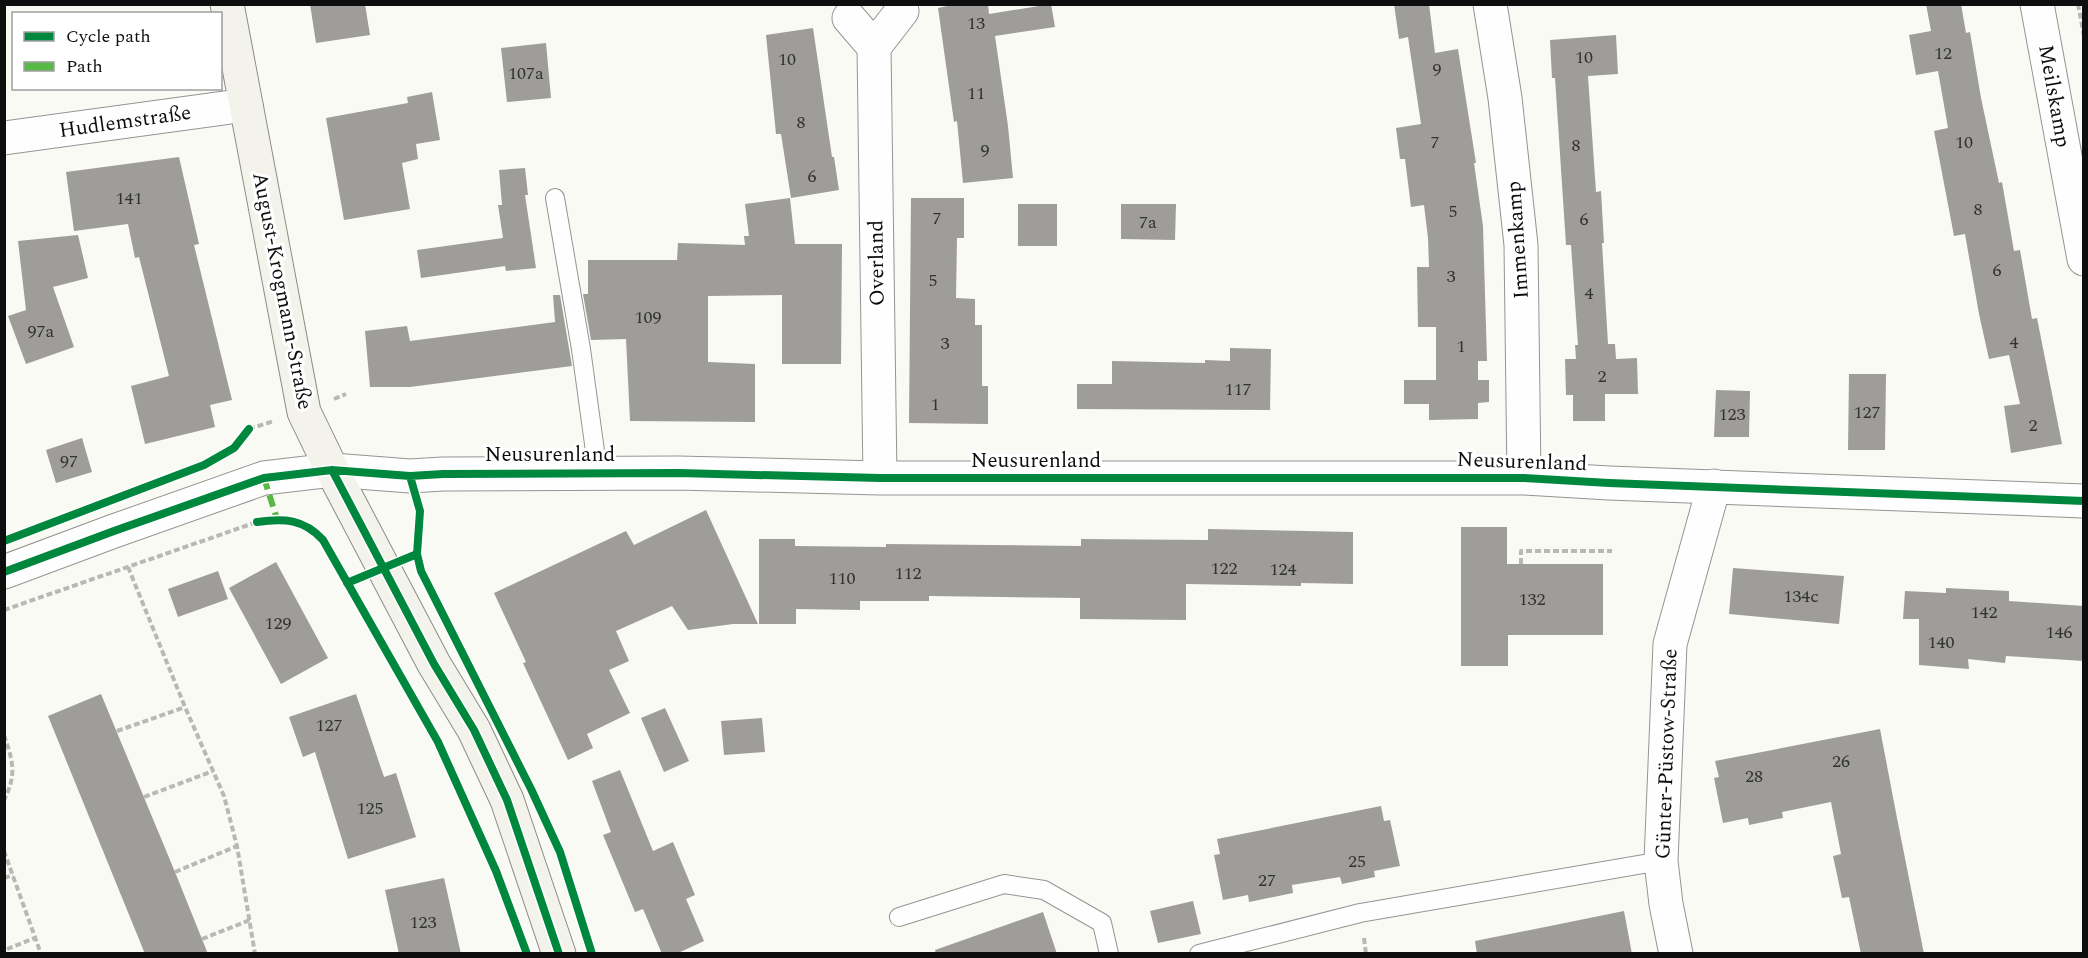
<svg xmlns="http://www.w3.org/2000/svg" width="2088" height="958" viewBox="0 0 2088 958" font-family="Spectral,serif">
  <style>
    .building { fill: #9e9d9a }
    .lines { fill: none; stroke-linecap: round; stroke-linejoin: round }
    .lane-casing { stroke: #949492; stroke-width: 20 }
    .street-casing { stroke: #949492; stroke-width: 35 }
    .secondary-casing { stroke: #8b8b89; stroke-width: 35 }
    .path { stroke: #b8b8b7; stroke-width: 4; stroke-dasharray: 6 3; stroke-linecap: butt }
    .lane { stroke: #fefefe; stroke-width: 18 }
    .street { stroke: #fefefe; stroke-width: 33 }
    .secondary { stroke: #f4f3eb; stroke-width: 33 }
    .quiet { stroke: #58b947; stroke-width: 6; stroke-dasharray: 12 6; stroke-linecap: butt }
    .cycleway-casing { stroke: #fff; stroke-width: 11 }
    .cycleway { stroke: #00873e; stroke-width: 8 }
    .labels { text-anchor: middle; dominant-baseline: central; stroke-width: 6; stroke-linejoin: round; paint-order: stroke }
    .number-label { font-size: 18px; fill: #323231 }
    .street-label { font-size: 21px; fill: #0e0e0e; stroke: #fff }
  </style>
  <rect width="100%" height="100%" fill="#fafaf5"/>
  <path class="building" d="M310,4H365L370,35L316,43Z
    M957,4H988L989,14L1051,4L1055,27L995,36L1008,126L1013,178L963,183L957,121L954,122L938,8Z
    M1394,4H1429L1435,53L1458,49L1476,163H1474L1483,226L1487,361H1478V380H1489V402L1478,403V419L1429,420V404H1404V380H1436V327H1418L1417,267H1429L1428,238L1424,205L1411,207L1405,159H1400L1396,128L1421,124L1408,37L1399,39Z
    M1926,4H1961L1966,33L1970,32L1981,98L1999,183L2002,182L2014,251L2020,250L2032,319L2037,318L2062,444L2011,453L2004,406L2020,404L2009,355L1989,359L1979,314L1965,234L1954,236L1934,131L1948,128L1938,71L1916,75L1909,35L1931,31Z
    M813,28L832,157H834L839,190L791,198L781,134H776L766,35Z
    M1616,35L1618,74L1588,76L1596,192L1601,191L1604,243H1602L1608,344H1615L1616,359L1637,358L1638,394H1605V421H1573V395H1566L1565,359H1576L1575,345H1578L1571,245H1566L1555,78H1552L1550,40Z
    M546,43L551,98L507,102L501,48Z
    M432,92L440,140L416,144L418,159L402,163L410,209L344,220L326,118L408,103L407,97Z
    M179,157L199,244L194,245L232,400L210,405L215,427L145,444L131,386L169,376L139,257L135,258L128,224L74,231L66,172Z
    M525,168L528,195H525L536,268L506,271L505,266L421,278L417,250L503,238L498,205H502L499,170Z
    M790,198L795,244H842L841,364H782V295L708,296V362L755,364V422L630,421L626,339L591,340L583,294H588V260H677L678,243L745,245L744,236H749L745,204Z
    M911,198H964V238H957L956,298L975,299V325H982V386H988V424L909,423Z
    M1018,204H1057V246H1018Z
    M1121,204H1176L1175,240L1121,239Z
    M78,235L88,278L53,287L74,347L26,364L8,316L26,310L18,241Z
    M553,295H560L572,366L410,387H370L365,331L407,326L410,341L555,322Z
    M1230,348L1271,349L1270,410L1077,409V384H1112V361L1205,363V360L1230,361Z
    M1849,374H1886L1885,450H1848Z
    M1716,390L1750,391L1749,437H1714Z
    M82,438L92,472L56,483L46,450Z
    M706,510L758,624H733L688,630L672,606L616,631L629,661L609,670L630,713L587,734L593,748L568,760L523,663L526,662L494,593L626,531L634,545Z
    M1461,527H1507V564H1603V635H1508V666H1461Z
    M1208,529L1353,532V584L1301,583V586L1186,584V620L1080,619V598L929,596V601H860V610L796,609V624H759V539H795V546L886,547V544L1081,546V539L1208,540Z
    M276,562L328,658L281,684L229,588Z
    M1733,568L1844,576L1839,624L1729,614Z
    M218,571L228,599L178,617L168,589Z
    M1946,588L2009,591V601L2084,606V661L2006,656L2005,663L1968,659L1969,669L1919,665V619H1903L1905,591L1946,593Z
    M101,694L175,872L208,954H145L48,716Z
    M356,694L384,777L396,773L416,837L348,859L315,752L303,757L289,717Z
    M665,708L689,761L664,772L641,718Z
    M762,718L765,752L724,755L721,721Z
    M1880,729L1897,818L1924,954H1861L1849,897L1842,898L1833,856L1841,854L1831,802L1782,812L1783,818L1749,825L1748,818L1723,823L1714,778L1719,777L1715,761Z
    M620,770L653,851L673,842L695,895L686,899L704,941L676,954H662L643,909L635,912L603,835L611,832L592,781Z
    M1381,806L1384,821L1390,820L1400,866L1374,871L1375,877L1342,884L1340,877L1292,885L1293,893L1249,902L1248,895L1223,900L1214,855L1220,854L1217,839Z
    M444,878L461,954H399L385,890Z
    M1193,901L1201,934L1158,943L1150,911Z
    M1624,911L1632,954H1477L1475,941Z
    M1043,912L1057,954H936L935,950Z"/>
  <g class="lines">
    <defs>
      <path id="lane" d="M555,198L581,349L598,473
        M899,917L1004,884L1044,890L1102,923L1109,954
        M1199,954L1360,913L1661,861"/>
      <path id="street" d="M1490,4L1505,98L1521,245L1524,478
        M2037,4L2084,259
        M849,18L874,47
        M4,138L246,105
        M880,478L874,47L902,11
        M4,572L114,531L264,478L332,470L410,476L443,474L678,473L880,478H1524L1609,483L2084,501
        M1676,954L1666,904L1661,861L1670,644L1714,486"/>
      <path id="secondary" d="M227,4L304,412L332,470L434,664L474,730L507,800L559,954"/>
    </defs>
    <use href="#lane" class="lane-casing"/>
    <use href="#street" class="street-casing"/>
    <use href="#secondary" class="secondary-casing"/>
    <path class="path" d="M2078,4L2084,36
      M334,399L346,394
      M249,429L274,421
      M1521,564V551H1612
      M128,567L185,707L224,796L237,846L255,954
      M4,610L257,522
      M117,731L185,707
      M4,735C13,761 17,775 4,800
      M144,797L213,771
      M4,851L41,954
      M175,872L237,846
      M4,878L13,875
      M1364,938L1366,954
      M202,939L250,920
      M7,949L35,938"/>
    <use href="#lane" class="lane"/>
    <use href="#street" class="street"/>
    <use href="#secondary" class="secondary"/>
    <path class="quiet" d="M264,478L277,519"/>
    <defs>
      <path id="cycleway" d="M332,470L434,664L474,730L507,800L559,954
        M410,476L420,511L417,554L421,571L531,789L560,852L592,954
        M257,522C284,518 304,519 323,540L438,742L496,871L527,954
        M4,541L204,465L234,448L249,429
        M4,572L114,531L264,478L332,470L410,476L443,474L678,473L880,478H1524L1609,483L2084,501
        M347,583L417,554"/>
    </defs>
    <use href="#cycleway" class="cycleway-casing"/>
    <use href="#cycleway" class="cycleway"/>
  </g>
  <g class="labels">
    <g class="number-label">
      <text x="976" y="23">13</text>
      <text x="1943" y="53">12</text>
      <text x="1584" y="57">10</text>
      <text x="787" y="59">10</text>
      <text x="1437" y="69">9</text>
      <text x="526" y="73">107a</text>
      <text x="976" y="93">11</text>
      <text x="801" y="122">8</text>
      <text x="1435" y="142">7</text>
      <text x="1964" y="142">10</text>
      <text x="1576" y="145">8</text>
      <text x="985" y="150">9</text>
      <text x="812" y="176">6</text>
      <text x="129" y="198">141</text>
      <text x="1978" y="209">8</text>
      <text x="1453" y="211">5</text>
      <text x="937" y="218">7</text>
      <text x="1584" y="219">6</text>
      <text x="1148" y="222">7a</text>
      <text x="1997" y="270">6</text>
      <text x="1451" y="276">3</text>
      <text x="933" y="280">5</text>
      <text x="1589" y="293">4</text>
      <text x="648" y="317">109</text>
      <text x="41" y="331">97a</text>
      <text x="2014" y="342">4</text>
      <text x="945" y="343">3</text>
      <text x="1461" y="346">1</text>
      <text x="1602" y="376">2</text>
      <text x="1238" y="389">117</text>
      <text x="935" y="404">1</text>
      <text x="1867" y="412">127</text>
      <text x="1732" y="414">123</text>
      <text x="2033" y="425">2</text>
      <text x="69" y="461">97</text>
      <text x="1224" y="568">122</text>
      <text x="1283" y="569">124</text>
      <text x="908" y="573">112</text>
      <text x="842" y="578">110</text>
      <text x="1801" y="596">134c</text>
      <text x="1532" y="599">132</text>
      <text x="1984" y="612">142</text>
      <text x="278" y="623">129</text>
      <text x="2059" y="632">146</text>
      <text x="1941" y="642">140</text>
      <text x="329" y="725">127</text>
      <text x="1841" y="761">26</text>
      <text x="1754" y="776">28</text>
      <text x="370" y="808">125</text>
      <text x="1357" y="861">25</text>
      <text x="1267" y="880">27</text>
      <text x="423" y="922">123</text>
    </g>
    <g class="street-label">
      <text transform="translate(2054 96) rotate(80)">Meilskamp</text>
      <text transform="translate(125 122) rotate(-8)">Hudlemstraße</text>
      <text transform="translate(1518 240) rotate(-94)">Immenkamp</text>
      <text transform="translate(877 263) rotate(-91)">Overland</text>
      <text transform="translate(282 291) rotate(79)">August-Krogmann-Straße</text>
      <text x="550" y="455">Neusurenland</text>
      <text x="1036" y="461">Neusurenland</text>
      <text transform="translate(1522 462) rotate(2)">Neusurenland</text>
      <text transform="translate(1667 754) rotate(-88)">Günter-Püstow-Straße</text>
    </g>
  </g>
  <rect width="2088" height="958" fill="none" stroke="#0e0e0e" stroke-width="12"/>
  <rect x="12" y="12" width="210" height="78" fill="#ffffff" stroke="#9f9f9f" stroke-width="1.5"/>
  <rect x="24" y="32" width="30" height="9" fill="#00873e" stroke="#9f9f9f" stroke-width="1.5"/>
  <text x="66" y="42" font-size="18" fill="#0e0e0e">Cycle path</text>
  <rect x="24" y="62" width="30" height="9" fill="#58b947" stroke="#9f9f9f" stroke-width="1.5"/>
  <text x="66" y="72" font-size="18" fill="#0e0e0e">Path</text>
</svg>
